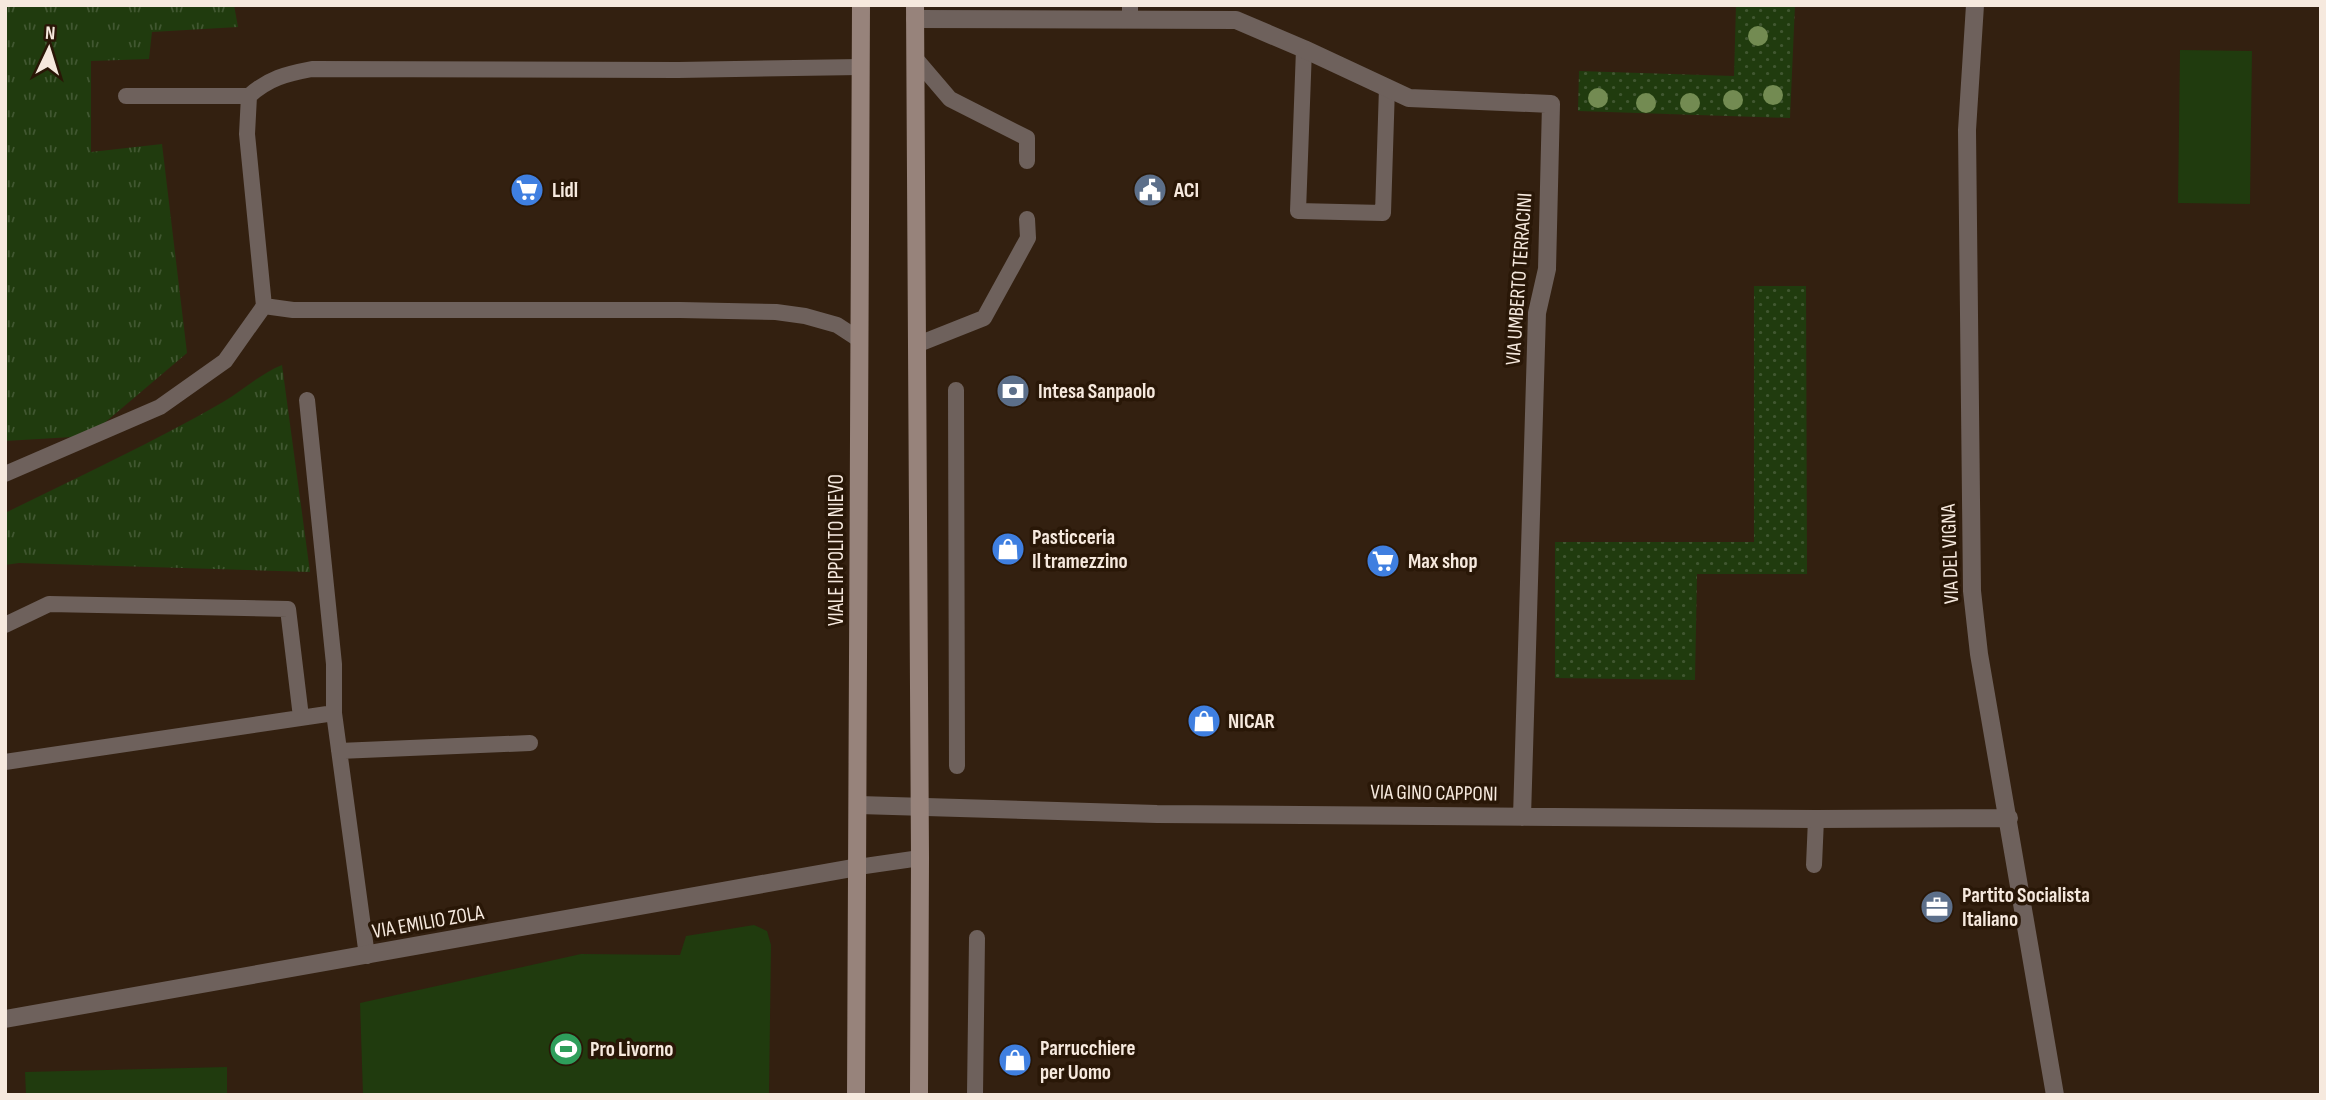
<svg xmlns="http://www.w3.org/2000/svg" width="2326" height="1100" viewBox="0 0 2326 1100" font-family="'Sofia Sans Condensed',sans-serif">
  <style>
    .grass { fill: url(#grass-tufts) }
    .park { fill: url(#park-dots) }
    .garden { fill: #203b0e }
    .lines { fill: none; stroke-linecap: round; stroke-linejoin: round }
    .service { stroke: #6e615c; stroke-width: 16 }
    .minor { stroke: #6e615c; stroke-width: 18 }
    .secondary { stroke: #97837b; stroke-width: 18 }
    .tree { fill: #738b52 }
    .labels { text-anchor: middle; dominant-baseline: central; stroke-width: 7; stroke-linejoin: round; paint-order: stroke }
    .poi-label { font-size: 21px; font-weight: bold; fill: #f6e9de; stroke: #291707; text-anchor: start }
    .street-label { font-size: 21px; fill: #f6e9de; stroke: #291707 }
  </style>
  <defs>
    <pattern id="grass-tufts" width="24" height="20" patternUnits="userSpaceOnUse" patternTransform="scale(1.75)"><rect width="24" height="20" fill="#203b0e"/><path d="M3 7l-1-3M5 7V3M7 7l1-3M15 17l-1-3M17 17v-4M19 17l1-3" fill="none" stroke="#415731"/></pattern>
    <pattern id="park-dots" width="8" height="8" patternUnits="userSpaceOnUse" patternTransform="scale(1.75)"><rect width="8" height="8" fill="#203b0e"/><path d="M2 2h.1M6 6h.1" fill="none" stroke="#415731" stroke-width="1.8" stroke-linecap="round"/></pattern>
  </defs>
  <rect width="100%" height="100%" fill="#332010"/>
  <path class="grass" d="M5,5H234L238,27L152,32L149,59L91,61V152L162,144L187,353L89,436L5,441Z
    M282,365L310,572L19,563L5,565V513C78,477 152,443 223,402C243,390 260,374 282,365Z"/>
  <path class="park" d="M1736,5H1795L1790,118L1578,111L1579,71L1734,76Z
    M1754,286H1806L1807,574H1697L1695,680L1555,678V542H1754Z"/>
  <path class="garden" d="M2180,50L2252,51L2250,204L2178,203Z
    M754,925L767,931L771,945L769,1095H363L360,1003L581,954L680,955L686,936Z
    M227,1067V1095H26L25,1072Z"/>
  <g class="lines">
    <path class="service" d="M1130,20V5
      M1304,49L1298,211L1383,213L1387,87
      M915,58L950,99L1027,138V161
      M126,96H249C269,78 286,74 312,69L678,70L860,67
      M264,306L293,310H680L776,312L805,316L837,325L860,340
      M916,345L984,318L1028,238L1027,219
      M956,390L957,766
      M307,400L334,664V713
      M5,474L160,407L225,361L264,306L247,134L249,96
      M5,625L49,604L288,609L301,717
      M339,751L530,743
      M5,762L334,713L367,956
      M1814,865L1816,819
      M858,867L920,858
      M975,1095L977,938"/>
    <path class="minor" d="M1975,5L1967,130L1972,591L1979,654L2055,1095
      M915,19L1236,20L1304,49L1409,98L1551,104L1547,269L1537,313L1522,817
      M859,805L1157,814L1816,819L2009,818
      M5,1019L858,867"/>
    <path class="secondary" d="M915,5L920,858L919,1095
      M856,1095L861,5"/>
  </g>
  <g class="tree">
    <circle cx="1758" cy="36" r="10"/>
    <circle cx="1773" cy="95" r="10"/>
    <circle cx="1598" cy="98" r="10"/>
    <circle cx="1733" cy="100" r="10"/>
    <circle cx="1646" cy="103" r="10"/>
    <circle cx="1690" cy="103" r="10"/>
  </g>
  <defs>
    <symbol id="supermarket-disc" viewBox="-11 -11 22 22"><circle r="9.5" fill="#3f7fe0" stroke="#291707"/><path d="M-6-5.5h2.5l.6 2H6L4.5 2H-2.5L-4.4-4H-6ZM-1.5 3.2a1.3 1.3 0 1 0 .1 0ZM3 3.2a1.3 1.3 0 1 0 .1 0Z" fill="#fff"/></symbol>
    <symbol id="civic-disc" viewBox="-11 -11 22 22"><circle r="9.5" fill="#5c6f8a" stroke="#291707"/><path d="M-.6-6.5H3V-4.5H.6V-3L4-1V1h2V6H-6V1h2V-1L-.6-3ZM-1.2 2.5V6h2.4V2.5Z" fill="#fff"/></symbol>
    <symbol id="bank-disc" viewBox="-11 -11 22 22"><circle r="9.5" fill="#5c6f8a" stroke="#291707"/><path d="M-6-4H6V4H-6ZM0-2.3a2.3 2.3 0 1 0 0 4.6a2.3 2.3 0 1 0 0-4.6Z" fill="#fff"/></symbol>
    <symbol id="shop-disc" viewBox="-11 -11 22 22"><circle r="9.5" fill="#3f7fe0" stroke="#291707"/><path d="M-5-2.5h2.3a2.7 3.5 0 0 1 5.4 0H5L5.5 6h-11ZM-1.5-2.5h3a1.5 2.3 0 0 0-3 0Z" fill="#fff"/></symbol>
    <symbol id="office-disc" viewBox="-11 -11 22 22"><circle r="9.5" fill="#5c6f8a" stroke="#291707"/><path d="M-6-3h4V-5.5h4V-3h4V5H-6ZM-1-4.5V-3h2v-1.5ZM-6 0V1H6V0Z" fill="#fff"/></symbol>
    <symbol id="stadium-disc" viewBox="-11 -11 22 22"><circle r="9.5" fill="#2e9e5b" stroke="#291707"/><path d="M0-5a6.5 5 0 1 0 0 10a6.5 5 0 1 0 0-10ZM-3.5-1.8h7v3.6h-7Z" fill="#fff"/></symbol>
  </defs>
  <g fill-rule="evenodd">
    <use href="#supermarket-disc" x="508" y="171" width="38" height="38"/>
    <use href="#civic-disc" x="1131" y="171" width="38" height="38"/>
    <use href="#bank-disc" x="994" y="372" width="38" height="38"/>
    <use href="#shop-disc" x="989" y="530" width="38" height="38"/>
    <use href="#supermarket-disc" x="1364" y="542" width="38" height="38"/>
    <use href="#shop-disc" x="1185" y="702" width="38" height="38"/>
    <use href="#office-disc" x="1918" y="888" width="38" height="38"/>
    <use href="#stadium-disc" x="547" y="1030" width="38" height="38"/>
    <use href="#shop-disc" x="996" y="1041" width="38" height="38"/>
  </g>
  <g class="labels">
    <g class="poi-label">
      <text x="552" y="190">Lidl</text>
      <text x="1174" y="190">ACI</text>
      <text x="1038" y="391">Intesa Sanpaolo</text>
      <text x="1032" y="537">Pasticceria<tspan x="1032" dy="24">Il tramezzino</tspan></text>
      <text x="1408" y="561">Max shop</text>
      <text x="1228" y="721">NICAR</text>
      <text x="1962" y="895">Partito Socialista<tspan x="1962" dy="24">Italiano</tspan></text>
      <text x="1040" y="1048">Parrucchiere<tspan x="1040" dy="24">per Uomo</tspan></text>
      <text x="590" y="1049">Pro Livorno</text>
    </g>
    <g class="street-label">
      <text transform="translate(1519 279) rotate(-86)">VIA UMBERTO TERRACINI</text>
      <text transform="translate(836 550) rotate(-90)">VIALE IPPOLITO NIEVO</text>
      <text transform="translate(1950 554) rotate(-92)">VIA DEL VIGNA</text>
      <text transform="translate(1434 793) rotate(1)">VIA GINO CAPPONI</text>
      <text transform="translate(428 922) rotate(-10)">VIA EMILIO ZOLA</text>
    </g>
  </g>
  <rect width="2326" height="1100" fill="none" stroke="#f6e9de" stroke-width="14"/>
  <g transform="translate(49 49) rotate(4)" stroke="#291707" stroke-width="5" paint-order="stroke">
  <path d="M0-5L12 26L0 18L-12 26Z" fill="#f6e9de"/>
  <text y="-10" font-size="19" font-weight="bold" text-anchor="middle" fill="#f6e9de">N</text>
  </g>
</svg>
